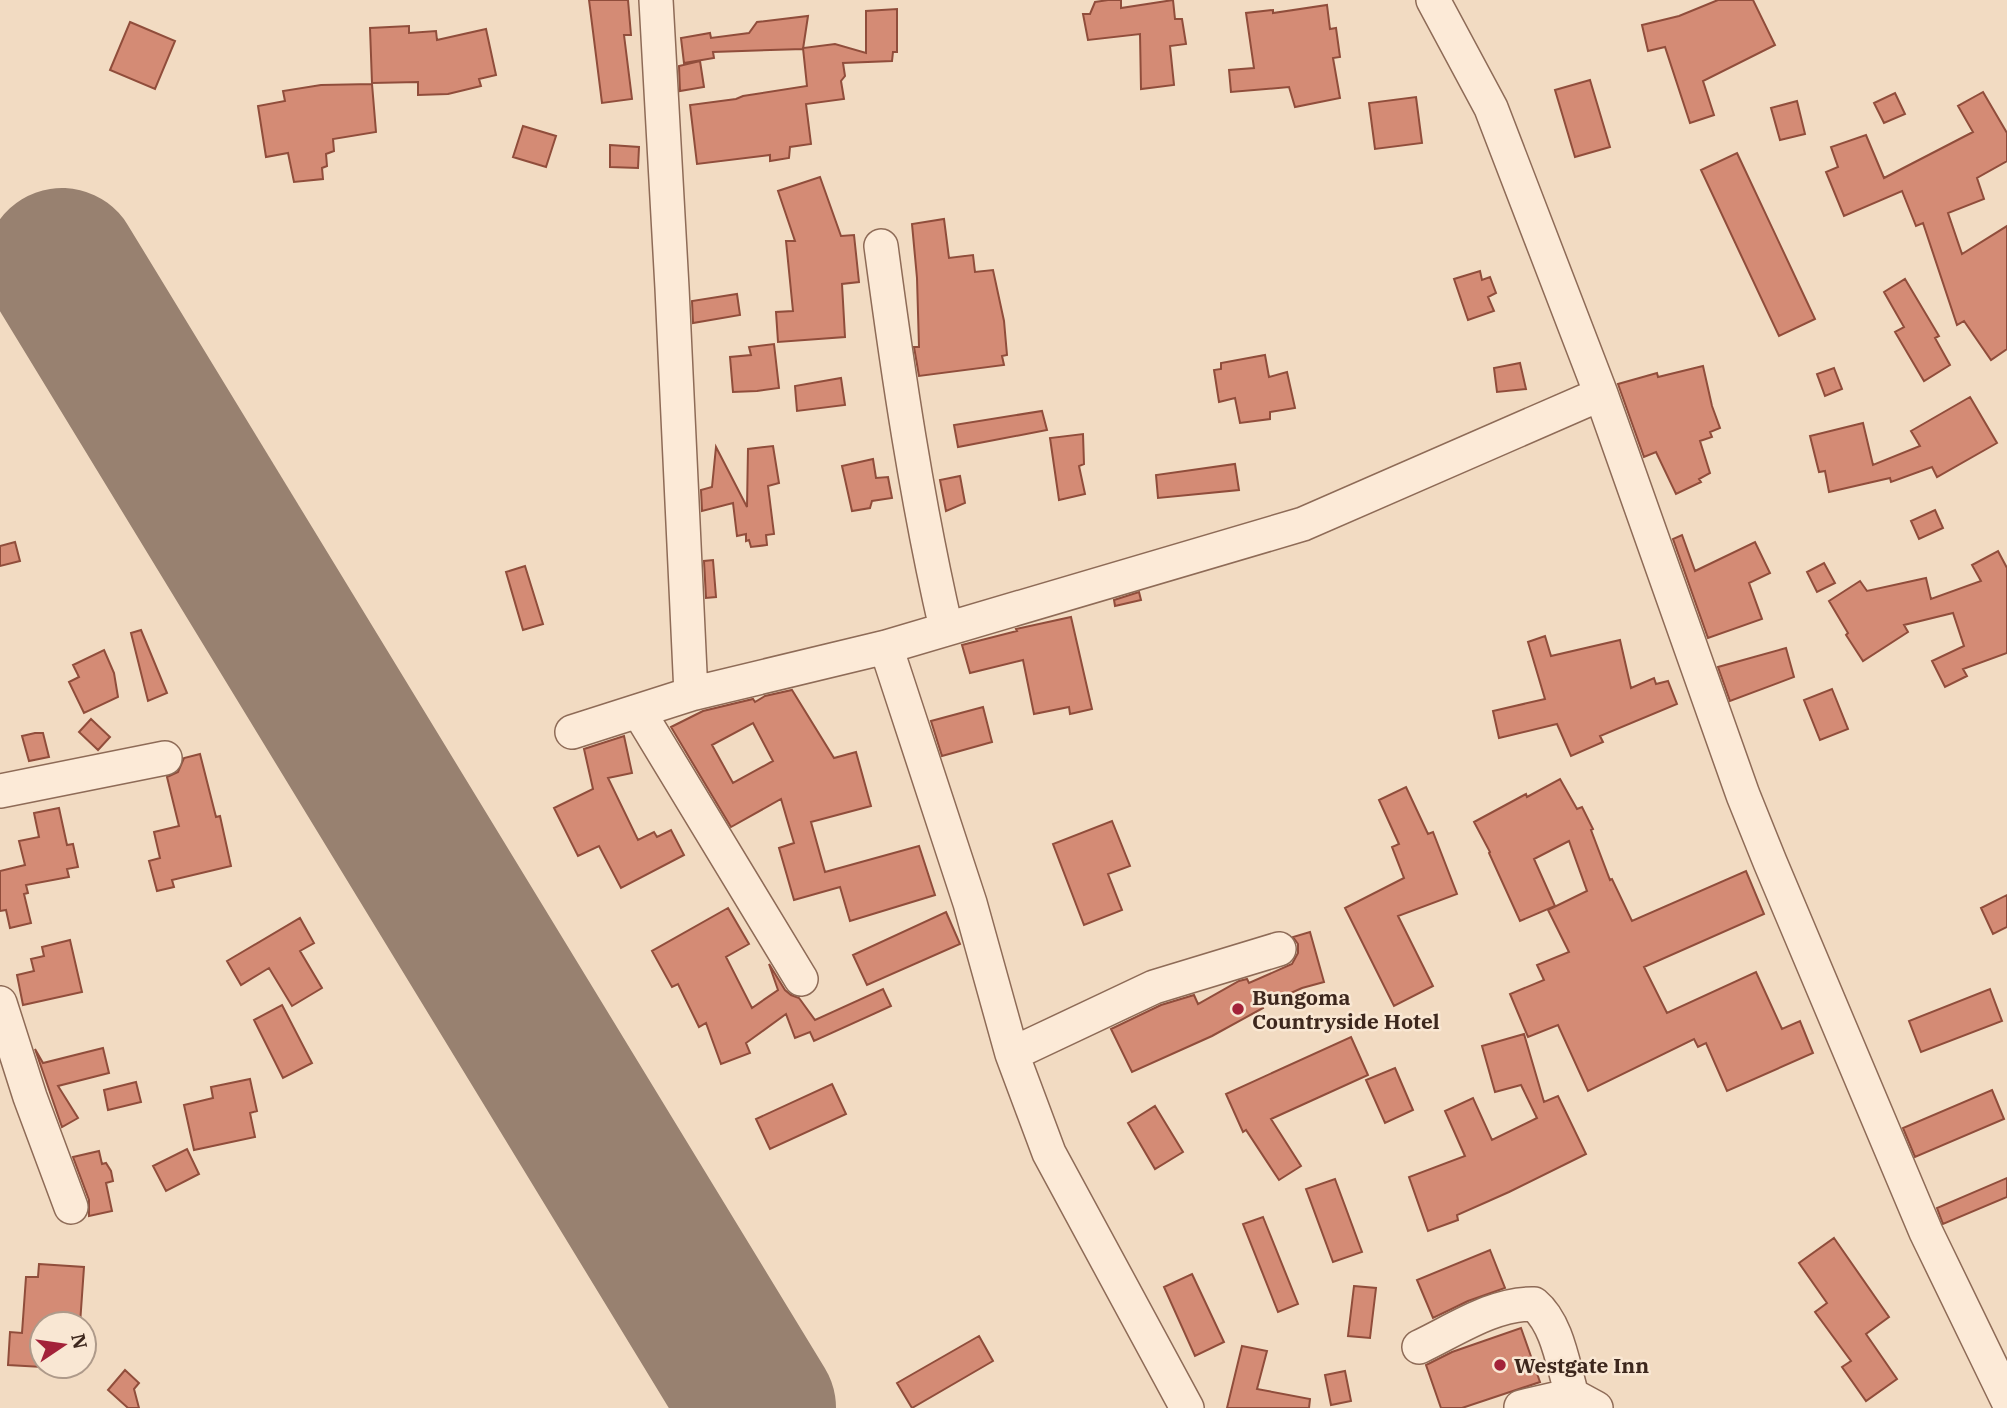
<svg xmlns="http://www.w3.org/2000/svg" width="2007" height="1408" viewBox="0 0 2007 1408" font-family="'IBM Plex Serif',serif">
  <style>
    .lines { fill: none; stroke-linecap: round; stroke-linejoin: round }
    .runway { stroke: #988170; stroke-width: 154 }
    .building { fill: #d48b75; stroke: #904d3b; stroke-width: 2; fill-rule: evenodd }
    .minor-casing { stroke: #8e6b57; stroke-width: 36 }
    .minor { stroke: #fcead7; stroke-width: 33 }
    .poi-dot { fill: #a32239; stroke: #f9e7d3; stroke-width: 2.5 }
    .labels { text-anchor: middle; dominant-baseline: central; stroke-width: 5; stroke-linejoin: round; paint-order: stroke }
    .poi-label { font-size: 21px; font-weight: bold; fill: #3d271d; stroke: #f9e7d3; text-anchor: start }
  </style>
  <rect width="100%" height="100%" fill="#f2dbc2"/>
  <g class="lines">
    <path class="runway" d="M62,265L759,1408"/>
  </g>
  <path class="building" d="M589,0H628L631,35H624L632,99L602,103Z
    M1108,0H1121V8L1173,0L1175,19H1182L1186,44L1170,46L1174,85L1141,89L1140,34L1088,40L1083,14H1090L1095,2Z
    M1718,0H1753L1775,45L1703,81L1714,115L1690,123L1665,47L1648,51L1642,25L1679,16Z
    M1327,5L1330,29L1336,28L1340,57L1333,58L1340,98L1295,107L1289,87L1231,92L1229,70L1254,68L1246,13L1273,10V13Z
    M897,9V52H893L892,61L843,63L845,76L841,81L844,99L806,104L811,144L790,147L789,158L770,161V155L697,164L690,105L736,99L743,96L807,86L803,48L835,44L866,53V11Z
    M808,16L803,49L713,52L714,58L684,63L681,38L710,33L711,38L749,33L757,22Z
    M130,22L175,41L155,89L110,70Z
    M409,26V33L436,31L437,40L486,29L496,75L479,79L481,86L448,94L418,95V82L372,83L370,28Z
    M700,61L704,87L680,91L679,66Z
    M1590,80L1610,147L1575,157L1555,90Z
    M372,84L376,132L333,139L334,151L326,154L327,166L322,168L323,179L294,182L288,153L266,157L258,106L285,101L283,91L321,85Z
    M1983,92L2007,133V161L1977,178L1984,199L1948,213L1962,254L2007,226V349L1991,360L1964,321L1957,325L1923,223L1916,226L1902,191L1844,216L1826,172L1838,167L1831,147L1866,135L1884,178L1973,132L1958,106Z
    M1895,93L1905,114L1884,123L1874,103Z
    M1416,97L1422,143L1375,149L1369,103Z
    M1797,101L1805,134L1780,140L1771,108Z
    M523,126L556,136L546,167L513,157Z
    M610,145L639,147L638,168L610,167Z
    M1737,153L1815,319L1779,336L1701,170Z
    M820,177L841,236L854,235L859,282L842,284L845,337L778,342L776,312L793,311L786,241H795L778,191Z
    M944,219L949,258L973,255L975,272L993,270L1004,321L1007,355L1002,356L1004,365L919,376L914,347H919L917,278L912,224Z
    M1480,271L1482,280L1490,277L1496,293L1488,297L1494,311L1468,320L1454,279Z
    M1905,279L1939,336L1935,338L1950,365L1924,381L1895,332L1904,327L1884,292Z
    M737,294L740,315L693,323L692,301Z
    M774,344L779,388L757,391L733,392L730,357L751,355L749,347Z
    M1265,355L1269,377L1287,372L1295,408L1270,412V419L1240,423L1235,398L1219,402L1214,370L1221,369V363Z
    M1520,363L1526,389L1497,392L1494,368Z
    M1703,366L1712,406L1720,428L1710,432L1712,437L1700,441L1710,473L1699,479L1701,482L1676,494L1656,452L1644,457L1618,384L1657,373L1658,377Z
    M1834,368L1842,389L1825,396L1817,374Z
    M841,378L845,405L797,411L795,386Z
    M1970,397L1997,443L1937,477L1932,467L1891,482L1890,478L1829,492L1825,471L1819,472L1810,436L1863,423L1873,465L1920,446L1911,431Z
    M1042,411L1047,430L958,447L954,425Z
    M1083,434L1084,464L1079,466L1085,494L1059,500L1050,438Z
    M773,446L779,483L768,486L774,534L766,535L767,545L751,547L749,540L746,541V534L737,536L733,503L702,511L701,490L712,487L716,447L747,507L748,449Z
    M873,459L876,478L888,477L892,498L872,501L870,508L852,511L842,466Z
    M1235,464L1239,490L1158,498L1156,475Z
    M960,476L965,503L946,511L940,480Z
    M1935,510L1943,528L1919,539L1911,521Z
    M1682,535L1695,571L1755,542L1770,573L1749,583L1762,619L1708,638L1673,539Z
    M15,542L20,561L0,566V546Z
    M1998,551L2007,568V653L1963,669L1967,676L1945,687L1932,661L1964,646L1953,613L1904,625L1908,632L1863,661L1846,635L1848,633L1829,601L1860,581L1867,591L1926,578L1931,599L1981,581L1972,565Z
    M713,560L716,597L706,598L704,561Z
    M1824,563L1835,583L1817,592L1807,572Z
    M525,566L543,624L523,630L506,572Z
    M1139,592L1141,600L1115,606L1114,600Z
    M1071,617L1092,709L1070,714L1069,707L1034,714L1023,660L970,673L962,645L1017,631L1016,629Z
    M141,630L167,693L148,701L131,633Z
    M1545,636L1551,656L1620,640L1631,688L1654,678L1656,684L1668,681L1677,704L1600,736L1603,742L1571,756L1557,724L1499,738L1493,711L1545,699L1528,642Z
    M1786,648L1794,677L1730,701L1718,667Z
    M104,650L114,673L118,697L84,713L69,682L79,677L73,665Z
    M1832,689L1848,729L1820,740L1804,700Z
    M792,690L834,758L856,752L871,806L811,822L825,872L919,846L935,895L850,921L840,887L794,900L779,848L794,843L781,799L731,827L671,727L703,711L753,699L755,702L765,696ZM753,723L773,761L733,783L712,745Z
    M983,707L992,742L942,756L931,721Z
    M91,719L110,737L98,750L79,732Z
    M35,733H43L49,757L29,761L22,736Z
    M624,736L632,773L608,778L638,840L654,832L657,837L671,830L684,855L621,888L599,846L578,856L554,808L593,789L584,749Z
    M200,754L216,817L220,816L231,866L172,880L174,887L157,891L149,861L160,858L154,832L179,826L167,777L178,772L184,758Z
    M1560,779L1577,809L1582,807L1593,829L1591,830L1610,880L1612,879L1632,921L1746,871L1764,914L1644,967L1667,1013L1756,972L1782,1029L1800,1021L1813,1053L1727,1091L1706,1043L1698,1047L1694,1039L1588,1091L1558,1025L1528,1037L1510,994L1544,980L1537,965L1569,952L1548,910L1587,891L1569,841L1534,859L1555,906L1520,921L1489,853L1490,852L1474,822L1526,794L1527,797Z
    M1406,787L1428,834L1433,832L1457,894L1398,916L1433,986L1394,1006L1345,908L1404,878L1392,847L1399,844L1379,800Z
    M59,808L67,845L73,844L78,867L67,869L69,877L26,885L28,893L24,894L31,923L10,928L6,910L0,911V871L25,865L19,841L39,837L34,813Z
    M1112,821L1130,866L1108,874L1122,910L1084,925L1053,844Z
    M2007,895V927L1993,934L1981,908Z
    M728,908L749,944L726,957L752,1008L778,990L769,964L785,990L791,995L799,998L815,1020L883,989L891,1006L814,1041L810,1032L795,1038L786,1014L746,1043L750,1053L721,1064L706,1023L699,1027L678,984L672,987L652,951Z
    M946,912L960,944L867,985L853,955Z
    M300,918L314,943L300,951L322,988L292,1006L269,968L241,985L227,961Z
    M1310,932L1324,982L1302,988L1262,1006L1263,1008L1212,1036L1132,1072L1111,1029L1161,1005L1194,995L1198,1004L1239,981L1247,979L1249,983L1292,964L1298,953V944L1293,937Z
    M70,940L82,992L23,1005L17,975L34,971L31,959L44,956L42,947Z
    M1990,989L2002,1021L1921,1052L1909,1021Z
    M282,1005L312,1063L283,1078L254,1020Z
    M1524,1034L1544,1102L1558,1096L1586,1154L1509,1192L1457,1215L1458,1220L1428,1231L1409,1177L1465,1156L1445,1111L1473,1098L1492,1140L1537,1118L1521,1085L1495,1092L1482,1046Z
    M1351,1037L1368,1075L1271,1119L1301,1166L1279,1180L1246,1130L1243,1132L1226,1094Z
    M103,1048L109,1073L58,1086L78,1118L62,1127L35,1049L43,1063Z
    M1395,1068L1413,1110L1385,1123L1366,1080Z
    M250,1079L257,1111L250,1113L255,1137L194,1150L184,1105L213,1098L211,1087Z
    M136,1082L141,1102L108,1110L104,1090Z
    M832,1084L846,1114L770,1149L756,1119Z
    M1992,1090L2004,1119L1915,1157L1903,1128Z
    M1155,1106L1183,1152L1155,1169L1128,1123Z
    M187,1149L199,1174L166,1191L153,1166Z
    M99,1151L102,1164L106,1163L111,1171L113,1181L106,1183L112,1211L89,1216V1200L73,1157Z
    M2007,1178V1197L1943,1224L1937,1208Z
    M1335,1179L1362,1252L1333,1262L1306,1189Z
    M1263,1217L1298,1304L1278,1312L1243,1224Z
    M1834,1238L1889,1317L1866,1334L1897,1379L1866,1401L1842,1367L1851,1361L1815,1312L1827,1303L1799,1263Z
    M1490,1250L1505,1288L1468,1301L1433,1318L1417,1280Z
    M39,1264L84,1267L80,1324H42V1367L8,1365L10,1332L22,1333L26,1277H38Z
    M1192,1274L1224,1342L1195,1356L1164,1287Z
    M1354,1286L1376,1288L1370,1338L1348,1336Z
    M1521,1328L1540,1382L1462,1408H1441L1426,1365L1452,1352Z
    M979,1336L993,1361L912,1408L897,1383Z
    M1242,1346L1267,1351L1257,1389L1310,1399L1309,1408H1227Z
    M125,1370L139,1383L134,1389L139,1408H128L108,1390Z
    M1345,1371L1351,1401L1331,1405L1325,1375Z"/>
  <g class="lines">
    <defs>
      <path id="minor" d="M656,0L672,288L691,694
        M1433,0L1491,108L1601,394
        M881,246C898,374 917,502 946,628
        M886,647L970,903L1012,1054L1154,987L1279,949
        M639,712L801,979
        M572,732L691,694L886,647L1303,524L1601,394L1743,795L1770,862L1926,1232L2007,1399
        M0,791L165,758
        M0,1003L30,1097L71,1207
        M1012,1054L1049,1153L1187,1408
        M1419,1347C1455,1330 1494,1303 1534,1304C1558,1324 1563,1366 1572,1395
        M1521,1407L1572,1395L1596,1408"/>
    </defs>
    <use href="#minor" class="minor-casing"/>
    <use href="#minor" class="minor"/>
  </g>
  <g class="poi-dot">
    <circle cx="1238" cy="1009" r="7"/>
    <circle cx="1500" cy="1365" r="7"/>
  </g>
  <g class="labels">
    <g class="poi-label">
      <text x="1252" y="997">Bungoma<tspan x="1252" dy="24">Countryside Hotel</tspan></text>
      <text x="1514" y="1365">Westgate Inn</text>
    </g>
  </g>
  <g transform="translate(63 1345) rotate(77)"><circle r="33" fill="#f9e7d3" stroke="#ae9a8a" stroke-width="2"/>
  <path d="M0-5L12 26L0 18L-12 26Z" fill="#a32239"/>
  <text y="-10" font-size="19" font-weight="bold" text-anchor="middle" fill="#3d271d">N</text>
  </g>
</svg>
